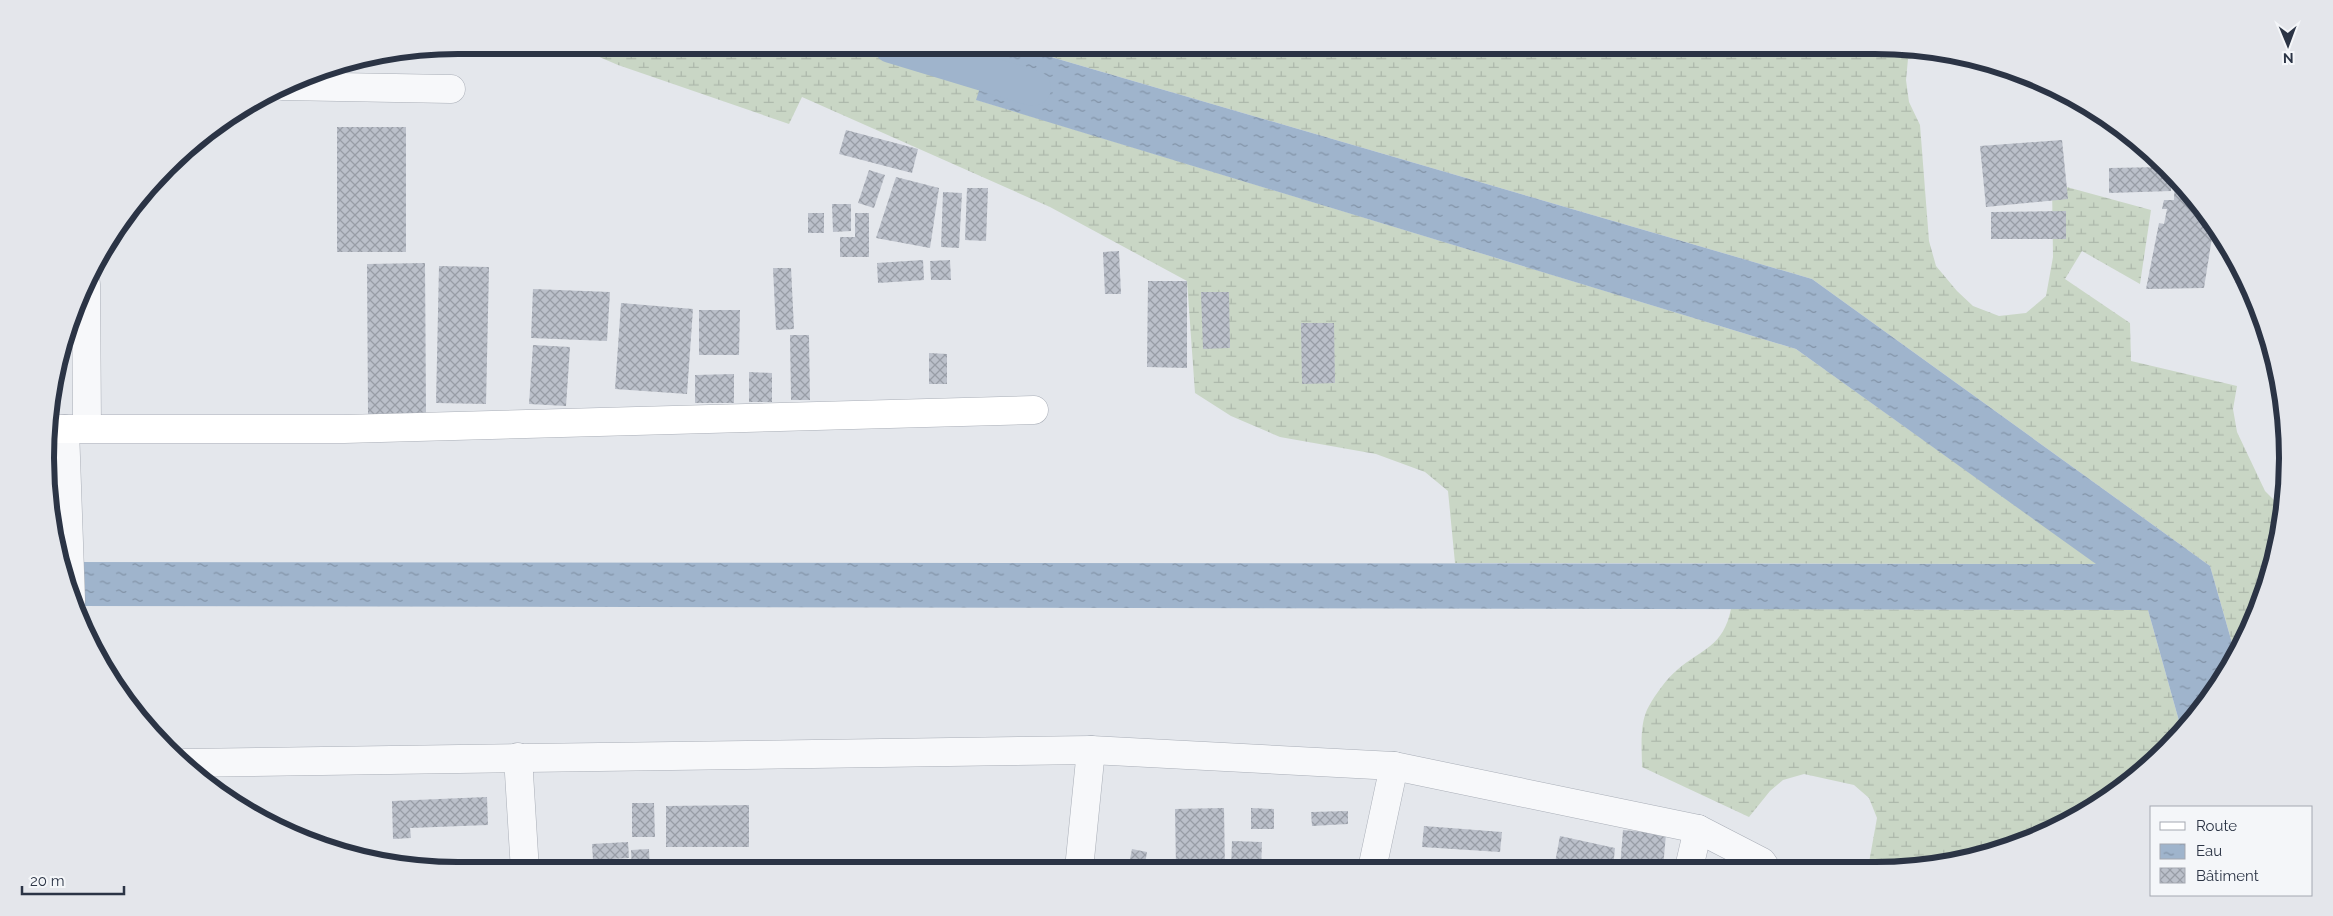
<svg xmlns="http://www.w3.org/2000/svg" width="2333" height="916" viewBox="0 0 2333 916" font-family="Raleway,sans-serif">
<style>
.wetland{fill:url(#wetland-marsh)}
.water{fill:url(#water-ripples)}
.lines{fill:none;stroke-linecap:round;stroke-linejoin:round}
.canal{stroke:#9fb4cc;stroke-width:36}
.building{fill:url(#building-cross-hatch)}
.street-casing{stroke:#a9aeb7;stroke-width:29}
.secondary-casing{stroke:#a9aeb7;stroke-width:29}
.street{stroke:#f7f8fa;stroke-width:28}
.secondary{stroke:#fff;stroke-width:28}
.rim{fill:none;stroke:#2b3445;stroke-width:6}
</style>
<defs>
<pattern id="wetland-marsh" width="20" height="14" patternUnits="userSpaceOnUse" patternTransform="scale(1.25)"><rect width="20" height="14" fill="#c9d6c5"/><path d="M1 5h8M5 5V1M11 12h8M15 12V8" fill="none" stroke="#adb8ab"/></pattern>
<pattern id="water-ripples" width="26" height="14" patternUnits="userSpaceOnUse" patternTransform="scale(1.25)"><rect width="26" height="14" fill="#9fb4cc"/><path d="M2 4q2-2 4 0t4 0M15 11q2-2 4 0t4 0" fill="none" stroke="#8293a7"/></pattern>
<pattern id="building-cross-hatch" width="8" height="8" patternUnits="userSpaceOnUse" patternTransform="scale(1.25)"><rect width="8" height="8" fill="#bbc0ca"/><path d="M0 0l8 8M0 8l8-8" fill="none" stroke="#989da6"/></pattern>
</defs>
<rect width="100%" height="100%" fill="#e4e7ec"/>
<g class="wetland">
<polygon points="496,45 994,45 977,100 1796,349 2097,564 1455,563 1448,491 1425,472 1376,454 1280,437 1231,416 1195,393 1187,281 1050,207 802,97 789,124 618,65 590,53 496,48"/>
<polygon points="1010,45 1875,45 1943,54 1944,57 1908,59 1906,80 1909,102 1920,125 1929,241 1936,266 1957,291 1973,306 1999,316 2026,313 2046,296 2053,257 2052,183 2151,210 2140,284 2082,251 2065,279 2130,323 2131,361 2237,386 2233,409 2237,432 2265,491 2274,500 2284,502 2274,565 2236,657 2210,566 1812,279"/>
<path d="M1731 609 2148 610 2181 728 2148 768 2057 829 1929 867 1868 868 1877 818 1869 798 1854 785 1804 774 1783 780 1770 791 1749 817 1642 767C1642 748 1639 723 1649 706 1655 695 1667 678 1677 670 1703 648 1723 647 1731 609Z"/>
</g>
<polygon class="water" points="994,45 1010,45 1812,279 2210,566 2236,657 2233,665 2181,728 2148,610 73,606 60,562 2096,564 1796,349 976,100"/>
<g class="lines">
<polyline class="canal" points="891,45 1033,88"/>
</g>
<g class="building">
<rect x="337" y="127" width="69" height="125"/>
<polygon points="846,130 918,149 912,173 839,154"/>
<polygon points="2062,140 2068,199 1986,207 1980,146"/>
<polygon points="2165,167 2170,171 2171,191 2109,193 2109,168"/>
<polygon points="869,170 885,175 874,208 858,203"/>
<polygon points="2175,175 2186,186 2214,225 2204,288 2146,289 2159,223 2164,224 2167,209 2162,209 2164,200 2174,200"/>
<polygon points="896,177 939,188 930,248 876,238"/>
<polygon points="967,188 988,188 986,241 965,240"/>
<polygon points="943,192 962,193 959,248 941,247"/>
<polygon points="832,204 851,204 851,231 833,232"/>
<polygon points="2066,211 2066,239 1991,239 1991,212"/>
<rect x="808" y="213" width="16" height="20"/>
<polygon points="855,213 869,213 869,257 840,257 840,237 855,237"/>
<polygon points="1119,251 1121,294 1105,294 1103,252"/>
<polygon points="2234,254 2243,275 2247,282 2235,283"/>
<polygon points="923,260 924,280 878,283 877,263"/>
<polygon points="950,260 951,280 931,280 930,261"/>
<polygon points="425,263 426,414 368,414 367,264"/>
<polygon points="439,266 489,267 486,404 436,403"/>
<polygon points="773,268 791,268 794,329 776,330"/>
<polygon points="1148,281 1187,281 1187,368 1147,367"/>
<polygon points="533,289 610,292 607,341 531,338"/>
<polygon points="1201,292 1229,292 1230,348 1203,349"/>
<polygon points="621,303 693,309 687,394 615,389"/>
<polygon points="699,310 740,310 739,355 699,355"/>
<polygon points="1301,323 1334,323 1335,383 1302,384"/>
<polygon points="790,335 809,335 810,400 791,400"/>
<polygon points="533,345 570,347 566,406 529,404"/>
<polygon points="929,353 947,354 947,384 929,384"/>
<polygon points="749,372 772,373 772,402 749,402"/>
<polygon points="734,374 734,403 695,403 695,375"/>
<polygon points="487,797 488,825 410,828 411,838 393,839 392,801"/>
<polygon points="632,803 654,803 655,837 632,837"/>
<polygon points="749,805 749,847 666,847 666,806"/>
<polygon points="1224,808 1225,869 1176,869 1175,809"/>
<polygon points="1251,808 1274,809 1274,829 1251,829"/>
<polygon points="1348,811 1348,824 1312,826 1311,812"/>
<polygon points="1424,826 1502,832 1500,852 1422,847"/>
<polygon points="1623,830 1666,834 1663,868 1620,868"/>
<polygon points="1560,836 1615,848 1613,868 1554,868"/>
<polygon points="1232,841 1262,842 1261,869 1231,869"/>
<polygon points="628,842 629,858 593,860 592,844"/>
<polygon points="649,849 650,871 632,871 631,850"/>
<polygon points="1132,849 1147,852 1144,869 1128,869"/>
<rect x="1451" y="861" width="16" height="8"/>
<polygon points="848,863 882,866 881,870 847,870"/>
<polygon points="886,863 918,866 918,870 886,870"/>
</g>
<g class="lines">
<defs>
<g id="street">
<polyline points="282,86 451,89"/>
<polyline points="86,284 87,428"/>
<polyline points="65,429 71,600"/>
<polyline points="518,757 525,871"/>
<polyline points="185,763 1091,750 1394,766 1698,829 1762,862 1766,868"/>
<polyline points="1689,868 1698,829"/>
<polyline points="1079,869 1091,750"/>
<polyline points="1372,869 1394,766"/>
</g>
<polyline id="secondary" points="49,429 344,429 1034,410"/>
</defs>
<use href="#street" class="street-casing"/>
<use href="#secondary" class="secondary-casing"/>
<use href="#street" class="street"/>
<use href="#secondary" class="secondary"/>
</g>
<path d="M0 0H2333V916H0ZM458 54H1875A404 404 0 0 1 2279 458V458A404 404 0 0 1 1875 862H458A404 404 0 0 1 54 458V458A404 404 0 0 1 458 54Z" fill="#e4e6eb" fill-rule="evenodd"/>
<path class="rim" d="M458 54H1875A404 404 0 0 1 2279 458V458A404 404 0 0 1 1875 862H458A404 404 0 0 1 54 458V458A404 404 0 0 1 458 54Z"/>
<rect x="2150" y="806" width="162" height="90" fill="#f4f6f9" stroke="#a4a8b1"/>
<rect x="2160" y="822" width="25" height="8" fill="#ffffff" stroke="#a4a8b1"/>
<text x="2196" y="831" font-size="15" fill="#2b3445">Route</text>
<rect x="2160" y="844" width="25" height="15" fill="url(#water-ripples)" stroke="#a4a8b1"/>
<text x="2196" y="856" font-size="15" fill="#2b3445">Eau</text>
<rect x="2160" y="868" width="25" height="15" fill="url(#building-cross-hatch)" stroke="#a4a8b1"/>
<text x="2196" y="881" font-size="15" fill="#2b3445">Bâtiment</text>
<g transform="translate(2288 45) rotate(179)" stroke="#f4f6f9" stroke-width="4" paint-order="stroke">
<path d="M0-4L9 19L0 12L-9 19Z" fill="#2b3445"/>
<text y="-8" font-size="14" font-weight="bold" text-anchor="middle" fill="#2b3445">N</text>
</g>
<path d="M22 886v8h102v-8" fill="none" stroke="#2b3445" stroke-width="2.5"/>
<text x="30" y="886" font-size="15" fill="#2b3445" stroke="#f4f6f9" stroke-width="4" paint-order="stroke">20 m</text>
</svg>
